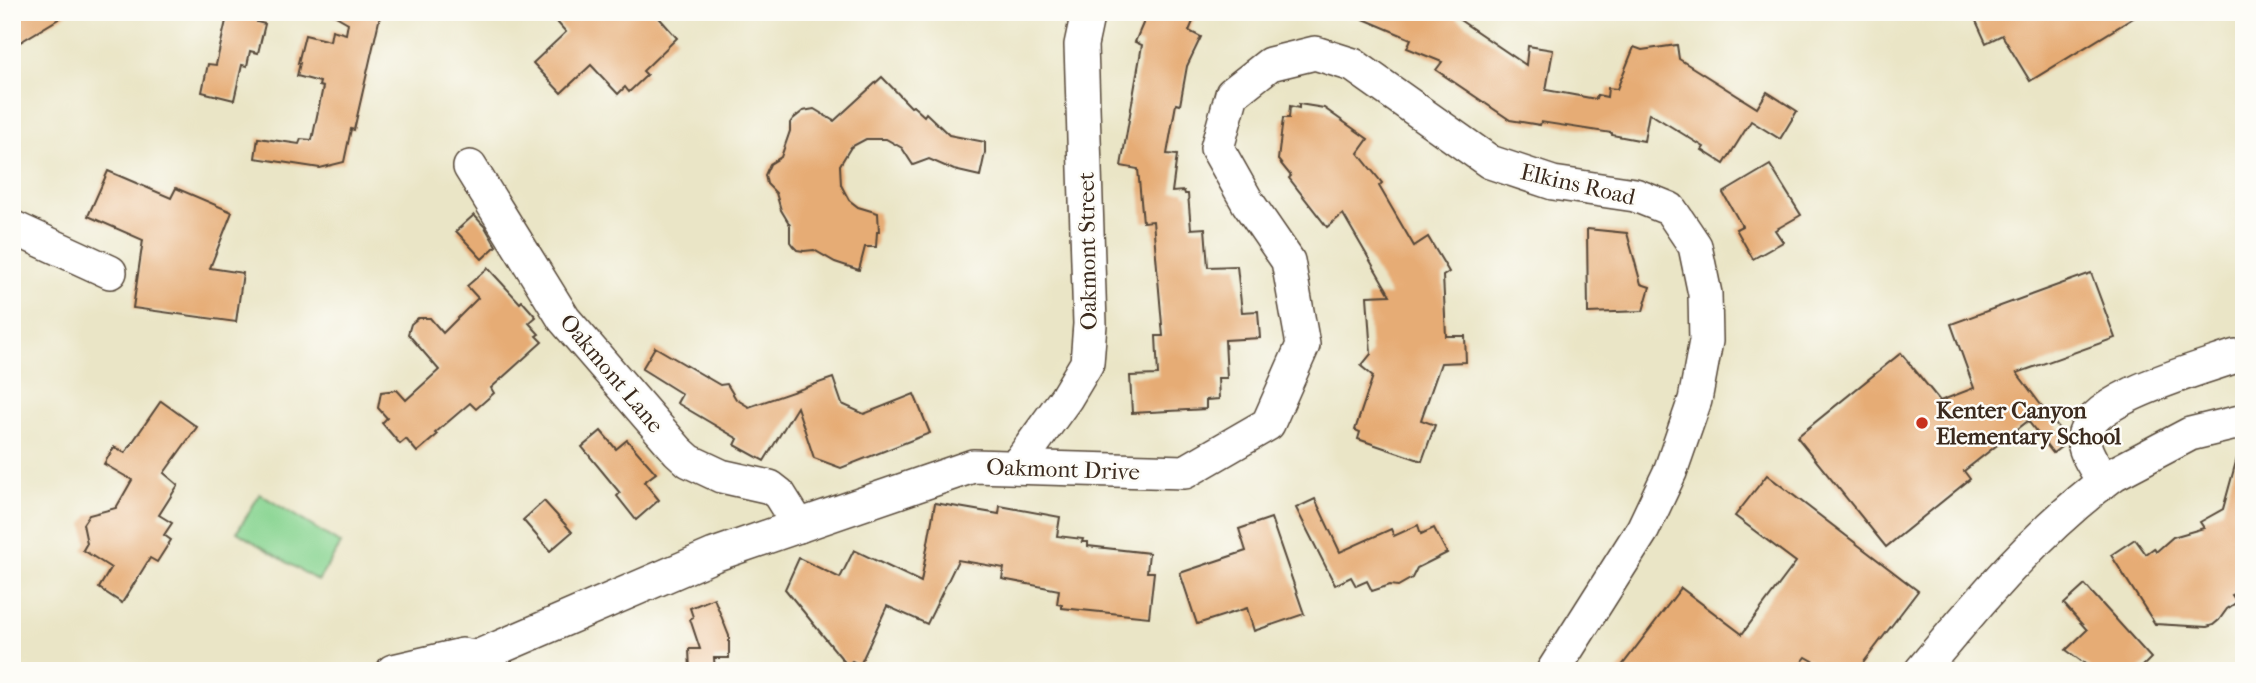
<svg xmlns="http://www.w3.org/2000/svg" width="2256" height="683" viewBox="0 0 2256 683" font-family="'IM FELL French Canon',serif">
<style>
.green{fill:#8ad593;stroke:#628058;stroke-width:2}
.building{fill:#e6ac74}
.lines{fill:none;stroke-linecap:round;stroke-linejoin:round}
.minor-casing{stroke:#554637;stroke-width:36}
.minor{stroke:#fff;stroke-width:33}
.poi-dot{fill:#c8321e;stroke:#fdfcf7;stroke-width:2.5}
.labels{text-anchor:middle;stroke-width:5;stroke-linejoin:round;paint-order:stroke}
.street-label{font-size:23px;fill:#3b2a1e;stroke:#fdfcf7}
.poi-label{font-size:23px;font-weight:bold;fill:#3b2a1e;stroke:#fdfcf7;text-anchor:start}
</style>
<rect width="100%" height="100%" fill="#fdfcf7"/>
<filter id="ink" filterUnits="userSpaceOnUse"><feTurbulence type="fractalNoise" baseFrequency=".0143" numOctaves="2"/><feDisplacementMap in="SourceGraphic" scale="14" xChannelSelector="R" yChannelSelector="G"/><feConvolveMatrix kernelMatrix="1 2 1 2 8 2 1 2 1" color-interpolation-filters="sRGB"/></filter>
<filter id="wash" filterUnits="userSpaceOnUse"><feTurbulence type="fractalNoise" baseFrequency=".00686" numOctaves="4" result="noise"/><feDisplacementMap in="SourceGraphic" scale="28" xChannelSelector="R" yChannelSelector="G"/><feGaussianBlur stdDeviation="1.57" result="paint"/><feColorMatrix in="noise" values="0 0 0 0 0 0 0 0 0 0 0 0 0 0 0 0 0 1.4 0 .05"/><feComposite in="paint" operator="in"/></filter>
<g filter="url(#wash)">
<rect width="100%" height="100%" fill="#eae5c6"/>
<polygon class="green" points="260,494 341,544 318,581 237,532"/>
<g id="blocks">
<g class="building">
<polygon points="12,12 70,12 12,47"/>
<polygon points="228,12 259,12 257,22 265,24 258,53 250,51 247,66 242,65 234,100 202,92 208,64 216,65"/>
<polygon points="329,12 381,12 354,130 351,129 344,162 320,168 255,158 258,138 299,144 301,139 312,140 323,87 319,86 320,82 297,76 300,63 298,63 305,35 330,41 332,30 346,34 348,23"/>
<polygon points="548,12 654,12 677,38 643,71 647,75 629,92 625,87 618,94 591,65 561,93 533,63 566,32"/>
<polygon points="1148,12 1197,12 1189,31 1201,37 1187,66 1180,105 1176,104 1167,154 1177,155 1172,192 1184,191 1185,194 1188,194 1191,229 1205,228 1208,267 1237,266 1242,312 1258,311 1260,338 1225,340 1227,378 1218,378 1219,399 1206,400 1206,409 1132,413 1130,376 1158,375 1156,336 1163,336 1153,221 1143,222 1138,169 1121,166 1142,45 1135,42"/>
<polygon points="1347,12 1448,12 1526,65 1528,46 1553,50 1546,90 1596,99 1597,95 1607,97 1608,88 1617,89 1634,47 1642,50 1677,45 1679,59 1757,108 1767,92 1797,111 1780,139 1751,121 1724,164 1702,150 1704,147 1649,113 1644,141 1612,135 1612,133 1541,122 1540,125 1510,120 1436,70 1442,62 1407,48 1411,39"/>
<polygon points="1972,12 2143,12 2030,81 2002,35 1986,43"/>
<polygon points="882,77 911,107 913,106 924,116 926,113 949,135 985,142 985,153 980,176 954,170 929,159 913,165 902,148 886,139 866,139 851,147 840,165 841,185 849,200 858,207 878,213 879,232 877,232 876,247 865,247 859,270 835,262 814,250 804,251 797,250 793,246 790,242 790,225 781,210 776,193 767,184 765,175 770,164 781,157 790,131 790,123 793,119 803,111 814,109 834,121"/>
<polygon points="1299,104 1324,108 1368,139 1358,153 1382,183 1379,186 1414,246 1428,237 1449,272 1443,276 1446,336 1465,336 1466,362 1441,363 1421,420 1435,425 1422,461 1358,439 1360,432 1355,430 1373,376 1361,366 1371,354 1367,296 1390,295 1343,214 1327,227 1289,178 1291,176 1278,160 1283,118 1289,118 1290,106 1299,108"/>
<polygon points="1770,165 1801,215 1775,230 1783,242 1753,259 1736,229 1742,226 1723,193"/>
<polygon points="108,171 171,198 176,188 232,212 210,268 243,273 236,322 133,308 143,240 88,216"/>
<polygon points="474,215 485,227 496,246 482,259 456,231"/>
<polygon points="1587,229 1627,233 1641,284 1650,287 1643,311 1588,313"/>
<polygon points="488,268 520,303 522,301 536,317 529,323 539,334 536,336 542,342 491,388 494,393 476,409 470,403 435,433 437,435 417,452 406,439 400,444 382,423 387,418 378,408 381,392 397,390 406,400 439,370 408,334 411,324 418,318 430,318 443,333 478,298 467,286"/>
<polygon points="2091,273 2115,338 2017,373 2065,437 2065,444 2053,453 2028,421 1964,471 1970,479 1886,547 1797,437 1901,353 1940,401 1974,388 1951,324"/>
<polygon points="655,347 720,385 727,384 736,399 749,407 833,378 842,404 864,414 914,394 930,433 841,468 814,458 797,407 764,461 735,445 738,439 677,403 682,394 642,369"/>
<polygon points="161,401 197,427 164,473 178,485 159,515 172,523 164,535 171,540 157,562 150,558 122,603 99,588 111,568 83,550 87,543 83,524 89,515 116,508 132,480 104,464 114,447 125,453"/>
<polygon points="601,431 616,449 627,440 656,473 644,482 659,500 636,520 617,496 620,493 582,447"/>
<polygon points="2237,458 2244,459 2244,588 2232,595 2237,602 2227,609 2219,620 2213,625 2207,627 2155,624 2111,555 2135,539 2146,554 2154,548 2156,552 2173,537 2204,528 2200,522 2223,509"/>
<polygon points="1767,475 1918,591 1857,671 1831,671 1806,657 1795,671 1618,671 1681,588 1742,634 1796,562 1735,516"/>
<polygon points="1315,499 1340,552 1391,529 1394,536 1418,525 1421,534 1434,528 1447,553 1417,568 1412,578 1398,586 1390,585 1372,591 1367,581 1356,586 1351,577 1335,585 1296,508"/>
<polygon points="544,501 572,532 550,551 523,520"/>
<polygon points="935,503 999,514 1000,506 1060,517 1057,536 1083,539 1082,542 1088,542 1088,546 1149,553 1147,572 1154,572 1149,617 1062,608 1062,605 1057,604 1059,590 1002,579 1004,568 958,560 927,624 887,606 860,665 852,661 847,665 785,589 799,558 840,578 854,550 921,582"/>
<polygon points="1271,518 1304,614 1254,631 1247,608 1197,624 1180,573 1246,551 1239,529"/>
<polygon points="2085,585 2151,658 2138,671 2095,671 2066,650 2087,630 2064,604"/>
<polygon points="714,598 729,636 729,658 714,658 715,671 690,671 689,649 700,649 690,619 693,617 690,608"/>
</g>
</g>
</g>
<g filter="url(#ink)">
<use href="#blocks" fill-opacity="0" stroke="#554637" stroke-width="2"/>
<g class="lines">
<defs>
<g id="minor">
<polyline points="470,167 564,319 678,451 689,461 721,476 770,487 779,494 799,526"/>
<polyline points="12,227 110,272"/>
<polyline points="1016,467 1066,398 1087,363 1090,324 1081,45 1088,12"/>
<path d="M2103 482C2097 469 2083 452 2084 438 2087 398 2203 368 2236 356H2244"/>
<polyline points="393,671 462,655 477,657 714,555 973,466 1185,472 1268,424 1303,345 1288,261 1248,203 1217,148 1232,94 1270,64 1315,53 1353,65 1490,162 1553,183 1635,195 1670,209 1695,246 1705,294 1706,341 1695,400 1670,472 1643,529 1553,671"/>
<path d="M1921 671C1980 600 2039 529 2114 474L2190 434 2244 421"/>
</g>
</defs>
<use href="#minor" class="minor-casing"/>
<use href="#minor" class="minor"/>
</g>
</g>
<circle class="poi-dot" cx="1922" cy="423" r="7"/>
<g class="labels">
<g class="street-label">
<text transform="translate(1578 184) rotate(13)" y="8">Elkins Road</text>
<text transform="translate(1087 251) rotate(-91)" y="8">Oakmont Street</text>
<text transform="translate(612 373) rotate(50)" y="8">Oakmont Lane</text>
<text transform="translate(1063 469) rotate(2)" y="8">Oakmont Drive</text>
</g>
<g class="poi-label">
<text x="1936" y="418">Kenter Canyon<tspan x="1936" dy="26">Elementary School</tspan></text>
</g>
</g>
<rect width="2256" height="683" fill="none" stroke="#fdfcf7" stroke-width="42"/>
</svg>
